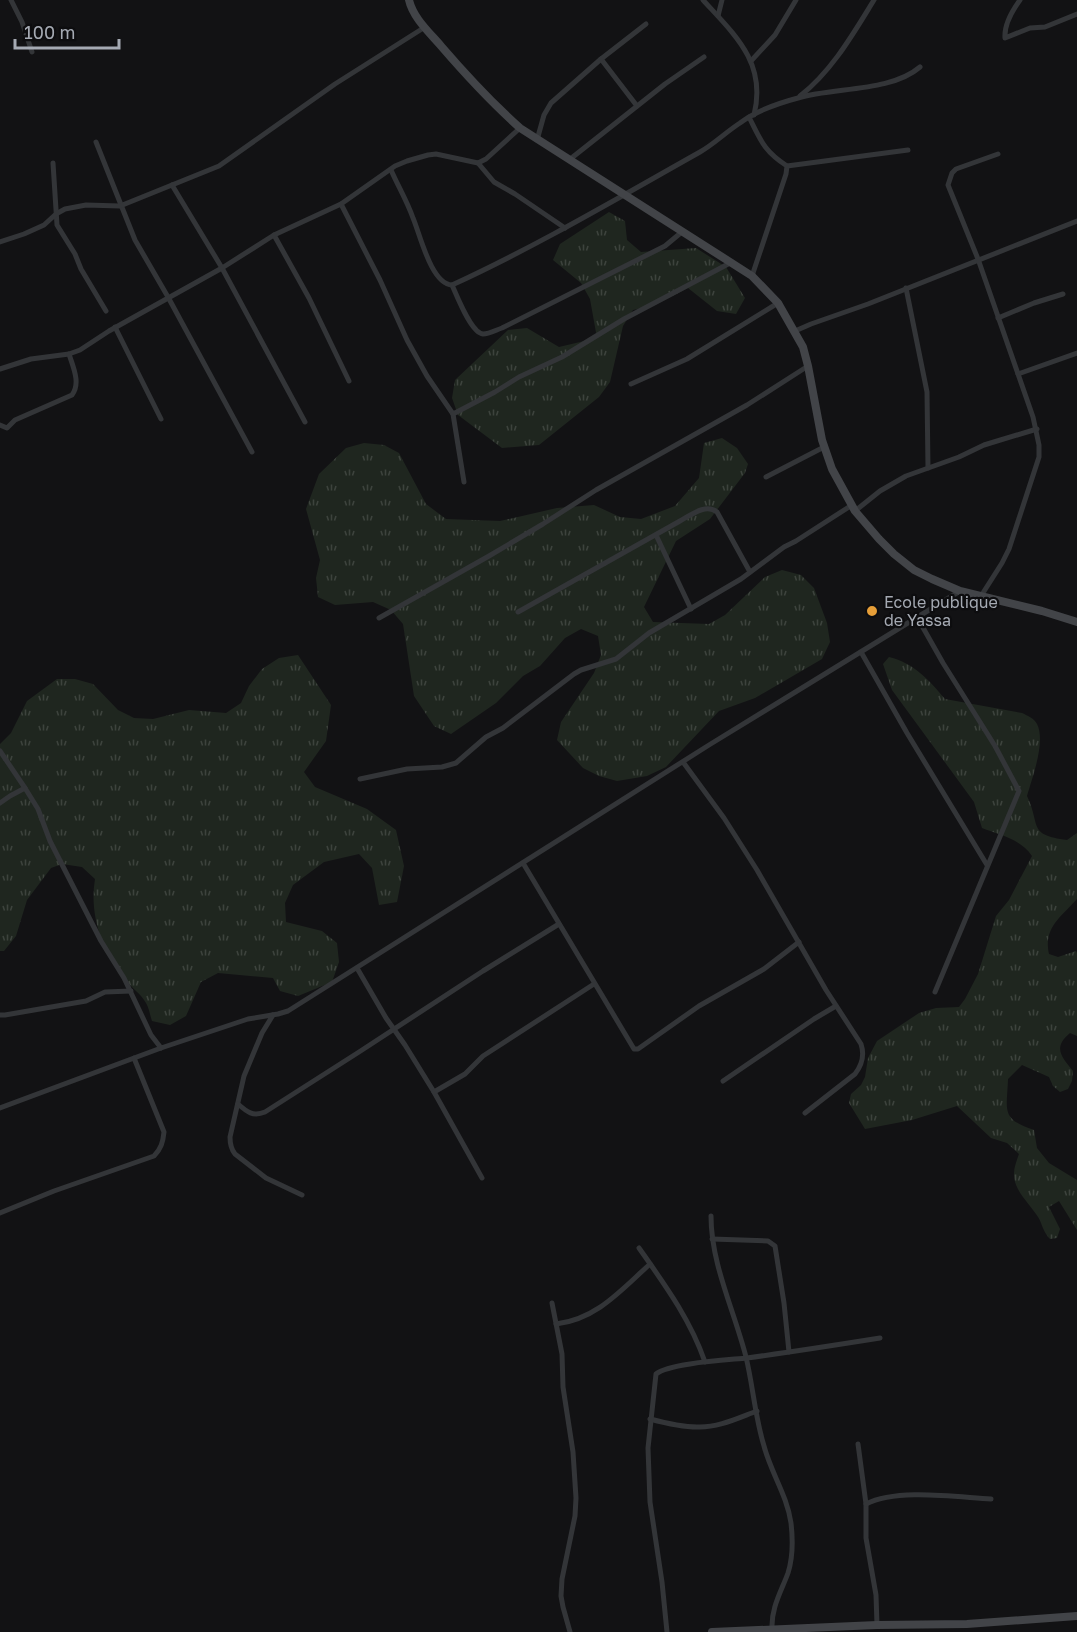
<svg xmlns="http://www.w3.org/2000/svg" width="1077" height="1632" viewBox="0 0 1077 1632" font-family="'Golos Text',sans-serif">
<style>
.grass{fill:url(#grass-tufts)}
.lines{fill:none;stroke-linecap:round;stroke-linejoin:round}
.street{stroke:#333538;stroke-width:5}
.secondary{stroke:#424448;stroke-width:8}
.poi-dot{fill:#e69e38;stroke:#0d0d0f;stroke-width:2}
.labels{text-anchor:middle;stroke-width:4.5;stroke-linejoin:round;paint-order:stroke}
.poi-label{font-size:16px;fill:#a5aab3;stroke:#0d0d0f;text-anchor:start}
</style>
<defs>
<pattern id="grass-tufts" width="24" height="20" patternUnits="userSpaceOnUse" patternTransform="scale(1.5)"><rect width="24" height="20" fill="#1f261f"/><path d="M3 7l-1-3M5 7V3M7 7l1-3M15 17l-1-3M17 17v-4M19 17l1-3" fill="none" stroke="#3d433d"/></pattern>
</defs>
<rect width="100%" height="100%" fill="#121214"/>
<g class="grass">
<polygon points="609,212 625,221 627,240 641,252 696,248 726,267 745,298 736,314 717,311 688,288 655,305 633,310 623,326 610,382 599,397 539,445 502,448 458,415 452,398 455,380 508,330 527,328 559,347 597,338 590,299 581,283 553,260 560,244"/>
<polygon points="722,438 737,448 748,464 745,473 710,519 676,541 644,607 653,622 709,624 725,615 765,577 782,570 801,575 814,588 827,623 830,642 822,659 755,698 719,711 666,767 647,776 617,781 599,776 583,768 557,740 561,722 594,673 601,655 598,636 581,629 565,638 540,666 523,676 496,703 451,734 434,726 414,696 403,624 391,610 373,602 335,605 318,597 316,578 320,560 306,509 319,474 346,448 364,443 384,445 399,453 426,504 446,519 500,521 557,508 594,505 620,517 641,519 675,506 699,478 704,443"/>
<path d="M298 655 331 705 326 741 304 772 315 787 367 809 396 830 404 866 397 902 379 905 372 868 359 854 324 862 293 885 285 903 286 922 322 931 337 943 339 962 332 982 298 996 280 991 273 978 218 973 201 982 186 1016 170 1025 152 1021C150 1015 149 1008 146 1003 141 994 131 987 124 979 102 950 89 915 95 879L82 867 62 864 51 868 27 900 16 936 4 951H0V744L11 733 27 701 57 679H75L93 684 118 710 134 718 153 719 189 710 226 713 241 703 249 686 262 669 279 658Z"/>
<path d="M889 657C914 663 929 680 945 699L1022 713C1028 716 1034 718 1037 724 1046 742 1032 778 1027 796 1041 825 1027 835 1067 840L1077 833V899C1061 917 1043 928 1049 954L1058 957 1076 951 1077 953V1036L1070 1033C1052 1048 1062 1057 1073 1071L1072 1081 1068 1089 1060 1092 1053 1086 1049 1077 1022 1065 1008 1079C1007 1110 1000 1119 1034 1130L1037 1148 1049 1163 1077 1180V1230L1059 1201 1049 1207 1060 1229 1057 1238 1050 1239C1041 1229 1043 1223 1036 1214 1028 1202 1013 1189 1014 1173 1014 1167 1017 1160 1019 1154L1007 1143 991 1138 957 1106 912 1120 865 1129 849 1103 851 1094 861 1085 865 1077 868 1058 877 1041 919 1013 936 1008 959 1007 965 999 978 974 996 916 1009 900 1032 856C1021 839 1000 835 982 828L974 802 892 690 883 664Z"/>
</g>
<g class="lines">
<g class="street">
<polyline points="11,0 22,22 32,52"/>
<path d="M703 0C735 35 767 63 754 115"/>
<path d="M1020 0C1012 11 1004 25 1005 38L1030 28 1045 27 1077 14"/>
<polyline points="718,16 722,0"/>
<polyline points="601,59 637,106"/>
<polyline points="751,61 775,35 796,0"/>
<path d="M800 96C832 71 853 34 874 0"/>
<path d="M749 117C761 141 764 151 787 166L786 174 752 276"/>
<polyline points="537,140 544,115 551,103 601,59 646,24"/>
<polyline points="96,142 135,240 168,297 252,452"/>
<polyline points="569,160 665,84 704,57"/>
<polyline points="53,163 57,225 75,254 81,269 106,311"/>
<polyline points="478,163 494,182 515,194 565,228"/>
<polyline points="787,166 908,150"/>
<path d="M391 170C398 186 407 201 413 218 420 234 431 284 452 285 537 246 618 198 700 152 714 144 726 132 740 123 756 111 779 103 798 98 835 87 891 92 920 67"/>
<polyline points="172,185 222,268 305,422"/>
<polyline points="341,204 380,280 407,340 427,376 453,414 464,482"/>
<polyline points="274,235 309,298 349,381"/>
<polyline points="0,242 24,234 44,225 56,214 65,209 86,205 120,206 219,166 335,84 425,27"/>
<path d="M452 285C457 296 471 333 483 334 489 334 496 330 502 328L665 246 683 231"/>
<polyline points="906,288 927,392 928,468"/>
<polyline points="998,318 1034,303 1063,294"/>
<polyline points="115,327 161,419"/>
<polyline points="795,331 811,324 868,304 1077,221"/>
<polyline points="0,369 31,359 69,354 80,350 109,331 222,268 274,235 341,204 395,166 407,161 428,155 436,154 478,163 486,159 520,128"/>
<polyline points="1018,374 1077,353"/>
<polyline points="631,384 687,359 778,303"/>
<polyline points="453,414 495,392 519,377 562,357 624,319 732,262"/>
<path d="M0 425 7 428 15 420 72 395C81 383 73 367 69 354"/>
<polyline points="766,477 824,447"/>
<polyline points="855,511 880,491 906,476 959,457 984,445 1037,429"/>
<polyline points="656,535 691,609"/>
<polyline points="981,596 1002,563 1009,549 1039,457 1039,445 1033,417 978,259 948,185 952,173 956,169 998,154"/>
<path d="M518 612 680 521C691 515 706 503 717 512L750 572"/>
<polyline points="917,617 943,663 995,746 1019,791 935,992"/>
<polyline points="379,618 489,556 543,524 596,490 747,405 808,366"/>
<polyline points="861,652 907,733 987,865"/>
<polyline points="0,751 25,788"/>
<path d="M683 762 724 818 757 870 826 990 861 1044C865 1056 862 1065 855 1074L805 1113"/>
<polyline points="360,779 407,769 442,767 456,763 486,737 503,728 574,674 581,670 616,659 649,633 741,579 784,547 796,541 852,505"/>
<polyline points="0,803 10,796 25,788 38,809 50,841 101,941 124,978 151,1035 161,1048"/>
<polyline points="523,863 634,1049 638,1049 699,1006 764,969 799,942"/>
<polyline points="357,968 386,1018 405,1045 434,1092 482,1178"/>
<polyline points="0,1015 5,1015 86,1001 105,992 131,991"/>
<path d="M273 1015 262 1033 244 1076 230 1137C230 1144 231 1149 235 1154L266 1178 302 1195"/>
<polyline points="723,1081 814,1019 836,1006"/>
<polyline points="434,1092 465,1074 483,1056 594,984"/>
<path d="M238 1104C247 1112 253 1117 265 1112L359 1052 483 971 559 924"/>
<polyline points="0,1108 161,1048 248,1019 278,1014 288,1011 709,745 960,591"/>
<path d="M0 1213 54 1191 154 1156C161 1149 163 1142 164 1132L134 1058"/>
<path d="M711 1216C711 1264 734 1310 746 1357 753 1386 755 1417 764 1446 771 1473 787 1495 791 1523 793 1540 793 1557 788 1573 781 1592 771 1608 772 1629"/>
<polyline points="712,1239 768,1241 775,1246 784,1303 789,1352"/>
<path d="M639 1248C665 1285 690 1319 705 1362"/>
<polyline points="552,1303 562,1354 563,1387 573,1452 576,1498 575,1516 562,1579 561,1596 563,1607 570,1632"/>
<path d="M556 1324C597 1319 621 1290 650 1264"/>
<path d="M650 1419C665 1423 681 1427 697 1427 718 1428 738 1418 757 1411"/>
<polyline points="858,1444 866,1504 866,1538 876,1595 877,1625"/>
<path d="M866 1504C897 1488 956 1497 991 1499"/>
<path d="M667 1632 662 1582 650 1502 648 1448 656 1374C669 1363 728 1360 747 1358 791 1352 836 1345 880 1338"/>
</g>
<g class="secondary">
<path d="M409 0C413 18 430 33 441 46 466 75 492 103 520 128L752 276 778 303 803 347 808 366 822 440 832 469 855 511 879 539 894 554 914 570 932 579 960 591 1042 611 1077 622"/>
<polyline points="712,1632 877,1625 967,1624 1077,1616"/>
</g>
</g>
<circle class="poi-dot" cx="872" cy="611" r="6"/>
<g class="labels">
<g class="poi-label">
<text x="884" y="608">Ecole publique<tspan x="884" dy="18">de Yassa</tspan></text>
</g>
</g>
<path d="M15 39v9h104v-9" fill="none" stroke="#a5aab3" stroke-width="3"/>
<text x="24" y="39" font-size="18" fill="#a5aab3" stroke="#0d0d0f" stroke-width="4.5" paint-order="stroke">100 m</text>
</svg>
